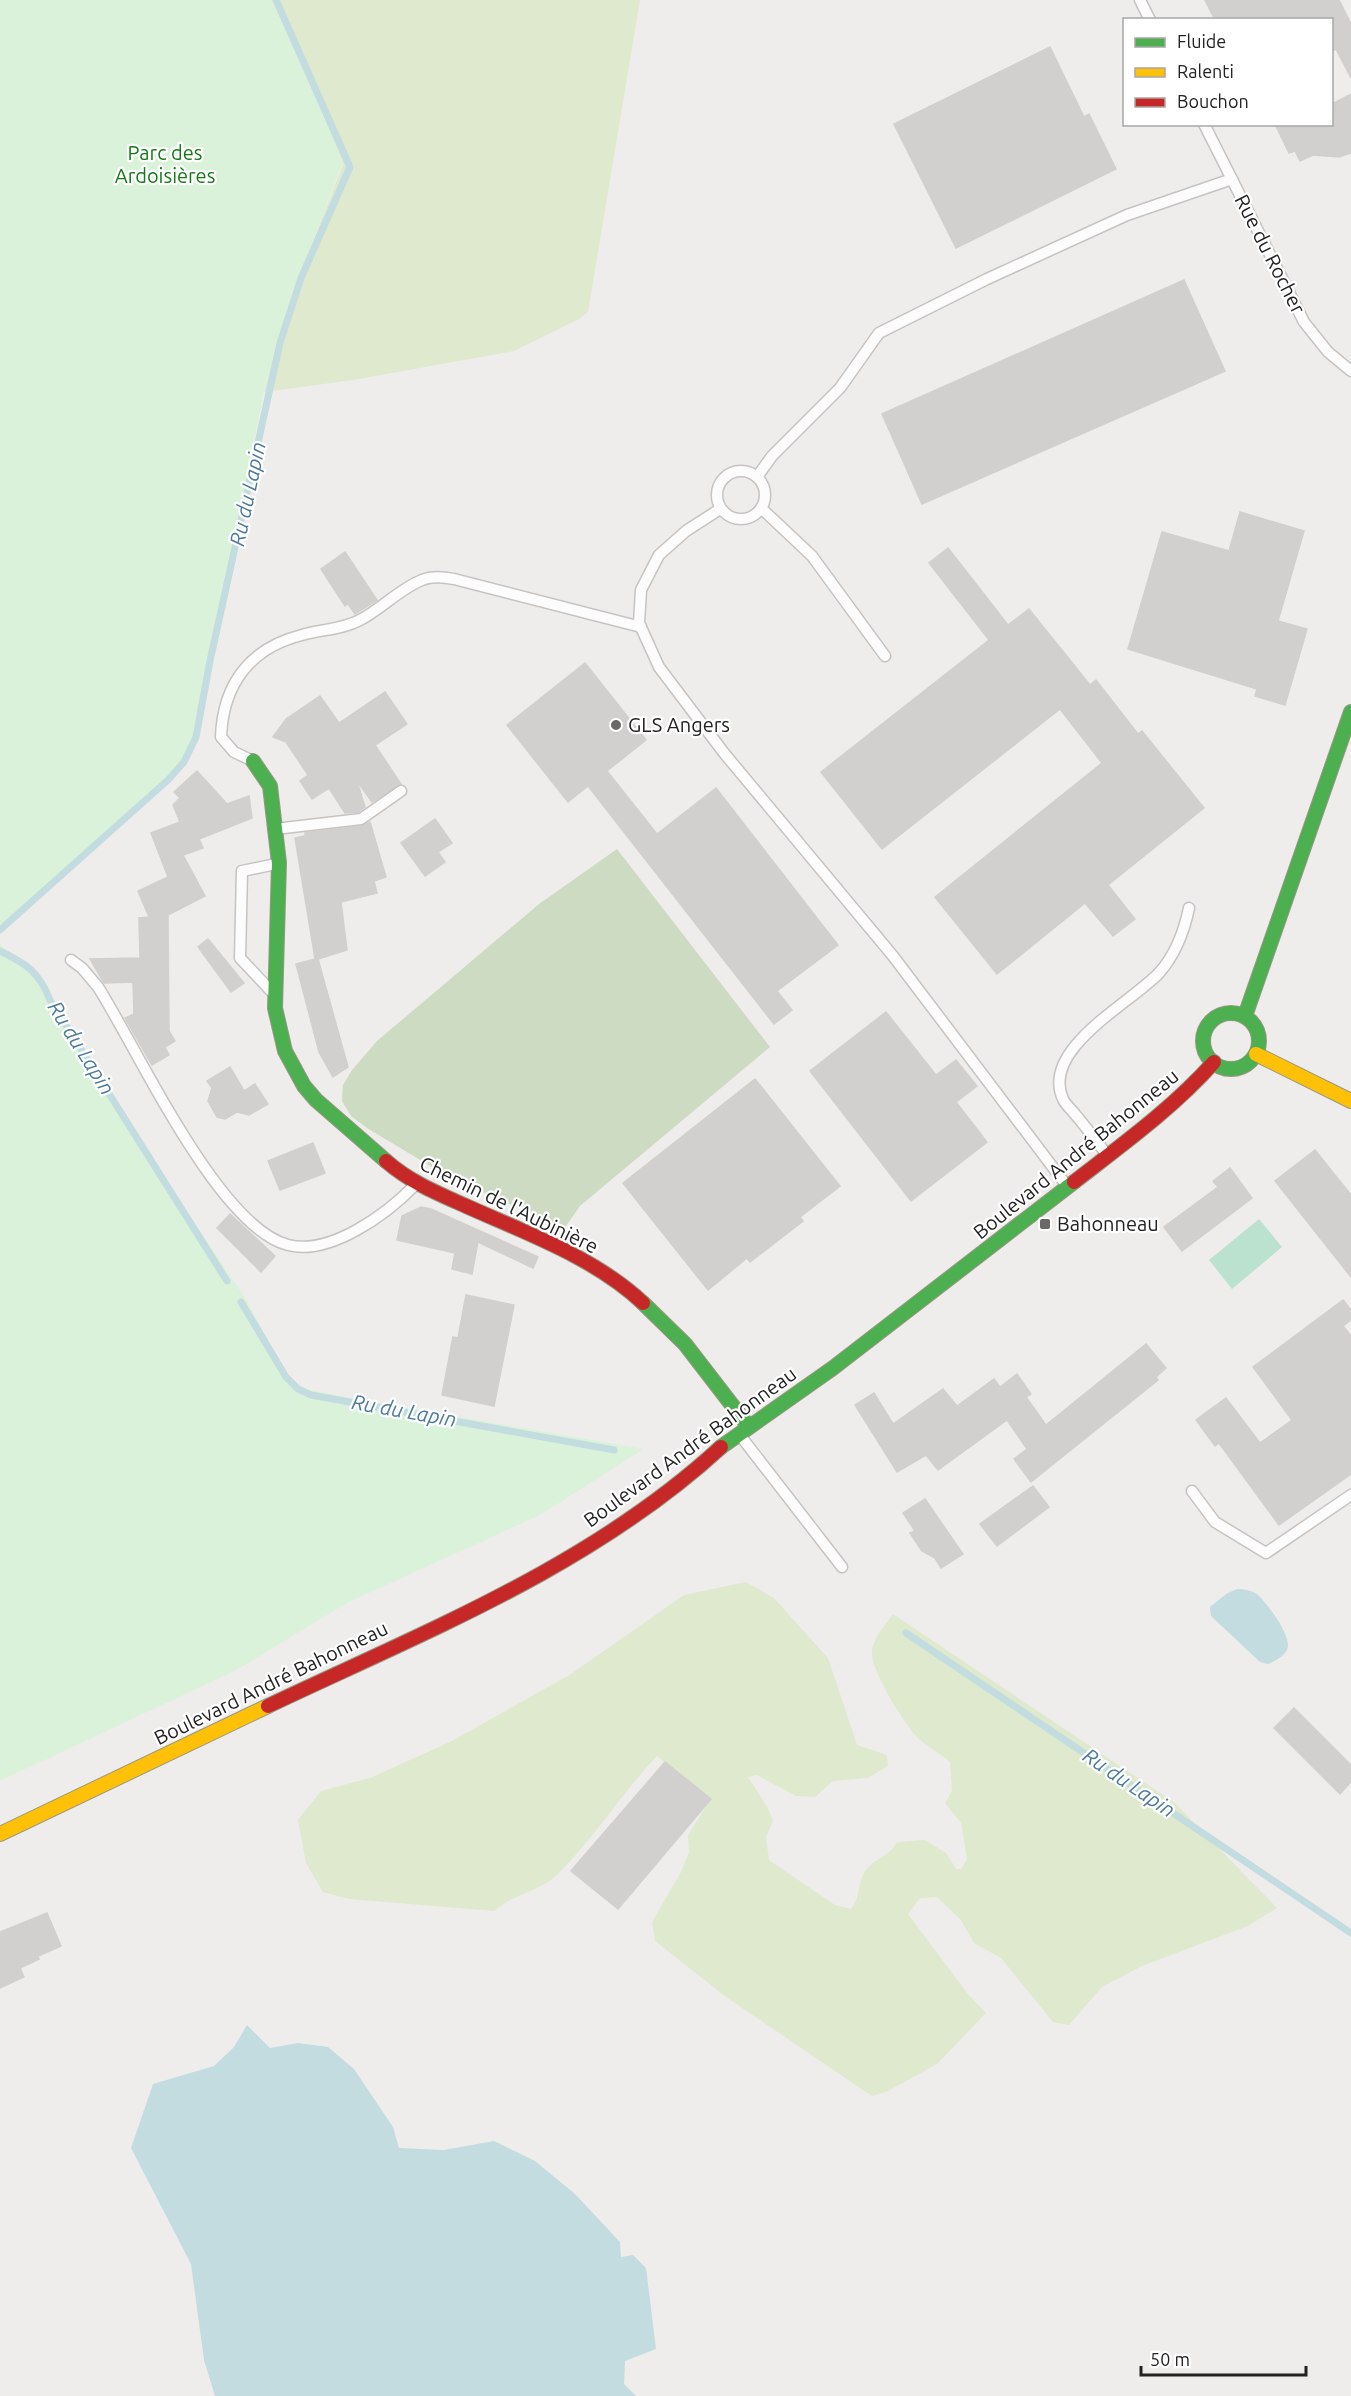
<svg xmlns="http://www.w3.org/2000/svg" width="1351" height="2396" viewBox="0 0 1351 2396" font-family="Ubuntu,sans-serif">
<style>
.grass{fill:#dee9cd}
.forest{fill:#cddbc2}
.park{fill:#dbf2da}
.pitch{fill:#bae2ce}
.water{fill:#c2dce0}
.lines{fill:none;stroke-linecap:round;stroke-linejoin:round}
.stream{stroke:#c2dce0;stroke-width:7}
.building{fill:#d2d0ce;stroke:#d2cfcd;stroke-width:1.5}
.lane-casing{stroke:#c5c4c3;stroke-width:13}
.fast-casing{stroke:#989884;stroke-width:16}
.slow-casing{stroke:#989884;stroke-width:16}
.jam-casing{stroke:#989884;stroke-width:16}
.lane{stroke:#fdfcfc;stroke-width:10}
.fast{stroke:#4caf50;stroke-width:14}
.slow{stroke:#ffc107;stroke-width:14}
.jam{stroke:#c62828;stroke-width:14}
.poi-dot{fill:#6a6968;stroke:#fff;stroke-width:2}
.labels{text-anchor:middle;stroke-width:4.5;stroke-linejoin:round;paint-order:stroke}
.park-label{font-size:20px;fill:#157a16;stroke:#fff}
.street-label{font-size:20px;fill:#222;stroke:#fff}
.poi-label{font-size:20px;fill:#222;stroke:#fff;text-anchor:start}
.water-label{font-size:21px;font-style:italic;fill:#4d7a9c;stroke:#fff}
</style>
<rect width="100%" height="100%" fill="#efedeb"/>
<g class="grass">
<polygon points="278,0 640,0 588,312 579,319 514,351 353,380 264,392 280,332 292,295 343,165 341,158 328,128"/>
<path d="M746 1582 774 1598 828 1658 857 1745 887 1755 888 1766 868 1778 833 1781 815 1797 796 1796 757 1775 748 1777 768 1808 773 1821 766 1837 769 1860 835 1905 851 1909C861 1897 857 1882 866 1870 876 1857 888 1858 897 1842L925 1840 946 1853 956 1869H961L967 1859 961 1823 945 1803 952 1791 950 1762C941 1754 930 1748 920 1740 906 1728 873 1673 872 1655 871 1640 885 1626 893 1614L1175 1803 1277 1908 1248 1926 1142 1966 1102 1987 1069 2025 1053 2022 1001 1958 974 1943 961 1920 937 1897 920 1898 908 1914 968 1994 986 2013 937 2064 888 2091 872 2096 726 1997 655 1941 652 1922 681 1872 689 1852 688 1835 710 1800 657 1756C622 1793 594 1838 558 1874 541 1891 511 1895 494 1911L349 1899 323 1892 306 1863 298 1820 321 1791 370 1778 452 1741 571 1674 684 1595Z"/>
</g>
<polygon class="forest" points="617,849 770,1047 580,1206 564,1229 445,1175 367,1128 351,1116 342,1101 343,1085 352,1070 377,1041 539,904"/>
<g class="park">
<polygon points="0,0 278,0 328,128 343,162 292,295 265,385 227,579 189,753 176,771 44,888 0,931"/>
<path d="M0 943C8 955 23 960 32 972L150 1157 246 1299 291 1382 306 1389 355 1399 644 1449 540 1515 347 1603 235 1671 0 1781Z"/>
</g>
<polygon class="pitch" points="1259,1219 1282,1247 1232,1289 1209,1260"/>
<g class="water">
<path d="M1237 1589C1245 1589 1254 1591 1259 1596 1268 1605 1293 1637 1287 1650 1283 1657 1275 1661 1268 1664L1260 1662 1211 1616 1210 1607 1226 1594Z"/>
<polygon points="247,2025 270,2048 298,2043 328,2047 354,2069 393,2127 399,2148 444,2150 494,2141 535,2161 575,2194 620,2242 621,2257 633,2255 646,2268 656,2349 625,2361 624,2384 636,2396 215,2396 204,2360 191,2264 131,2148 153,2084 214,2066 234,2047"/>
</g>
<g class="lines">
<g class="stream">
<polyline points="0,930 168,780 184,762 196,737 210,661 280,343 301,278 350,167 276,0"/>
<path d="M0 951C27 964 39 972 50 1000L227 1281"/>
<polyline points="241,1302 286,1377 298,1389 311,1395 614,1450"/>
<polyline points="906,1633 1351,1933"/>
</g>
</g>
<g class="building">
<polygon points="1205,0 1339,0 1351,24 1351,78 1336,49 1332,51 1332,20 1215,20"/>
<polygon points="1050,47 1084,117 1089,114 1116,169 956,248 894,124"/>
<polygon points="1351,94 1351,153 1339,157 1313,155 1300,161 1295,151 1289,153 1275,124 1332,124 1332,104"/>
<polygon points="1184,280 1225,371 922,504 882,414"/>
<polygon points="1240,512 1304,531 1278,621 1307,629 1285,705 1255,696 1257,689 1128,649 1162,532 1229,551"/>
<polygon points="948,548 1008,625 1029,609 1090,685 1096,680 1138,734 1142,731 1204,808 1108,885 1135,919 1113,936 1085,903 997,974 935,897 1102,763 1060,709 882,849 821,772 989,640 929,563"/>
<polygon points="345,552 377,600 355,614 348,604 345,606 321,569"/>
<polygon points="585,663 646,740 607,771 657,834 716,788 838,945 777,991 792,1010 774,1024 588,786 568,802 507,725"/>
<polygon points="385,692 407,724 375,745 401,784 372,802 357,781 365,807 358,812 345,813 329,788 312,799 300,781 308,775 286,742 273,737 286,719 320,696 339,723"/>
<polygon points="197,771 227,804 249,796 252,818 199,839 203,848 183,855 205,896 168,915 169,1031 175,1041 165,1047 169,1055 152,1065 125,1018 134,1014 133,982 104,983 90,959 140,958 139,918 149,917 138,891 168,877 151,833 180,822 173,805 180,798 174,792"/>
<polygon points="435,819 452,843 438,852 445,862 425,876 401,843"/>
<polygon points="370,822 386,877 374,881 377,893 341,902 347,950 318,959 348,1067 333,1077 319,1052 296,964 315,959 295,838 305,836 305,833 362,826"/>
<polygon points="208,939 244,983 231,992 198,947"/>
<polygon points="886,1012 936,1075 956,1060 977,1086 956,1102 987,1142 911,1201 810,1071"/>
<polygon points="230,1067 244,1091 255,1084 268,1104 249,1115 237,1112 225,1119 217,1117 208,1101 212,1088 207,1081"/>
<polygon points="755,1079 840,1186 800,1217 803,1221 750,1262 747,1258 708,1290 623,1183"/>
<polygon points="313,1143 325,1173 280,1190 268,1161"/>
<polygon points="1315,1150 1351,1195 1351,1277 1275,1181"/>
<polygon points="1230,1168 1252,1198 1182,1251 1164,1227 1218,1187 1213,1181"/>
<polygon points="421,1207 431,1209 538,1257 533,1268 478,1242 472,1274 452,1269 455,1253 397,1240 402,1216"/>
<polygon points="230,1214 275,1256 261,1272 217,1228"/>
<polygon points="466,1295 514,1305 494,1406 442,1395 453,1337 458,1338"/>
<polygon points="1343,1300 1351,1310 1351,1320 1343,1326 1351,1336 1351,1474 1279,1525 1219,1443 1215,1446 1196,1420 1226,1398 1260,1443 1292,1420 1253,1367"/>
<polygon points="1146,1344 1166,1368 1156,1377 1158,1380 1031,1482 1014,1459 1027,1449 1007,1420 938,1470 926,1455 897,1472 855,1405 874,1393 893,1424 943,1389 957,1406 994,1379 1000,1387 1017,1374 1031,1394 1026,1397 1046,1425"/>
<polygon points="1033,1486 1049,1507 997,1546 980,1524"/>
<polygon points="925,1499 963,1554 941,1568 935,1558 922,1551 910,1533 915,1531 903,1513"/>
<polygon points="1294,1708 1351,1765 1351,1782 1340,1794 1274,1728"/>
<polygon points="665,1762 711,1799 618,1909 571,1871"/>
<polygon points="47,1913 61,1946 38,1956 39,1959 20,1968 24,1977 0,1988 0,1932"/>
</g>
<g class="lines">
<defs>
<g id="lane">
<polyline points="1140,0 1150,20"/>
<polyline points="1204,124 1304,322 1328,352 1351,371"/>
<circle cx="741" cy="495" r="24"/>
<polyline points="757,477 772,456 840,388 879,333 987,279 1127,215 1232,179"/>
<polyline points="761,508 812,556 885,656"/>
<polyline points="720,509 686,531 659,555 641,590 639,623 659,667 724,753 893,956 1067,1186"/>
<path d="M253 761 234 752 221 737C223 684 250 648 302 635 322 629 341 630 360 620 381 609 401 588 422 580 431 576 444 577 454 579L641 627"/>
<polyline points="275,829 361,819 401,791"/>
<path d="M71 960 82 968 98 987C137 1048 218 1227 288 1245 330 1256 387 1214 415 1185"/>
<polyline points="271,991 240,958 242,871 276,864"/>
<path d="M1108 1156C1097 1142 1086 1127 1074 1113 1071 1109 1065 1104 1063 1099 1040 1049 1131 1003 1159 973 1176 954 1184 932 1189 908"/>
<polyline points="739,1434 842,1567"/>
<polyline points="1192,1491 1215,1522 1266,1553 1351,1495"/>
</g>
<g id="fast">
<polyline points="253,761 270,786 279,863 275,1008 285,1051 304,1086 316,1100 386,1161"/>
<circle cx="1231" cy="1041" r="28"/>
<polyline points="1245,1016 1351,712"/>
<polyline points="643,1303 685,1344 749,1427"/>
<polyline points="721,1447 833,1368 1074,1182"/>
</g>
<g id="slow">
<polyline points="1256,1054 1351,1101"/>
<polyline points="0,1834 268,1706"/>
</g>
<g id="jam">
<path d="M386 1161C410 1182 437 1193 466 1206 526 1233 594 1257 643 1303"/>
<path d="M1074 1182C1123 1144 1173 1108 1214 1062"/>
<path d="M268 1706C424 1632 592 1566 721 1447"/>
</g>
</defs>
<use href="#lane" class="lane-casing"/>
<use href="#fast" class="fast-casing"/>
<use href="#slow" class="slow-casing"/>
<use href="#jam" class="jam-casing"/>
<use href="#lane" class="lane"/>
<use href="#fast" class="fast"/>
<use href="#slow" class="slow"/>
<use href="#jam" class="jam"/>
</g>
<g class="poi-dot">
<circle cx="616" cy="725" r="6"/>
<rect x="1039" y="1218" width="12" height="12" rx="3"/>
</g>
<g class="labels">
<g class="park-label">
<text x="165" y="160">Parc des<tspan x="165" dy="23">Ardoisières</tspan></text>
</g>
<g class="street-label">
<text transform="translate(1270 254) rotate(63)" y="7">Rue du Rocher</text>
<text transform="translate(1076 1154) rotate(-39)" y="7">Boulevard André Bahonneau</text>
<text transform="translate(509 1205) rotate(26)" y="7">Chemin de l'Aubinière</text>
<text transform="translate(690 1447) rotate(-36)" y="7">Boulevard André Bahonneau</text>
<text transform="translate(271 1683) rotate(-26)" y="7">Boulevard André Bahonneau</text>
</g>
<g class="poi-label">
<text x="628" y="732">GLS Angers</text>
<text x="1057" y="1231">Bahonneau</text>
</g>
<g class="water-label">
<text transform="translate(248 494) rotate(-78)" y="7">Ru du Lapin</text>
<text transform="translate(81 1048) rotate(58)" y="7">Ru du Lapin</text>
<text transform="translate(404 1411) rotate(10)" y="7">Ru du Lapin</text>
<text transform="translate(1129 1783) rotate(34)" y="7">Ru du Lapin</text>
</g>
</g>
<rect x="1123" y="18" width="210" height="108" fill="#ffffff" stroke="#a7a7a7" stroke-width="1.5"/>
<rect x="1135" y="38" width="30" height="9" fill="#4caf50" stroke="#a7a7a7" stroke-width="1.5"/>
<text x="1177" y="48" font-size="18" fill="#222222">Fluide</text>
<rect x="1135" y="68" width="30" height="9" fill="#ffc107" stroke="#a7a7a7" stroke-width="1.5"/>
<text x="1177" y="78" font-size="18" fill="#222222">Ralenti</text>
<rect x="1135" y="98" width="30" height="9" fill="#c62828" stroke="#a7a7a7" stroke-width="1.5"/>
<text x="1177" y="108" font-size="18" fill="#222222">Bouchon</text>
<path d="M1141 2366v9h165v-9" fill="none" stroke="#222222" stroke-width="3"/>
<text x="1150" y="2366" font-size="18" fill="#222222" stroke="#ffffff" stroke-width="4.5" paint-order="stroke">50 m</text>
</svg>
